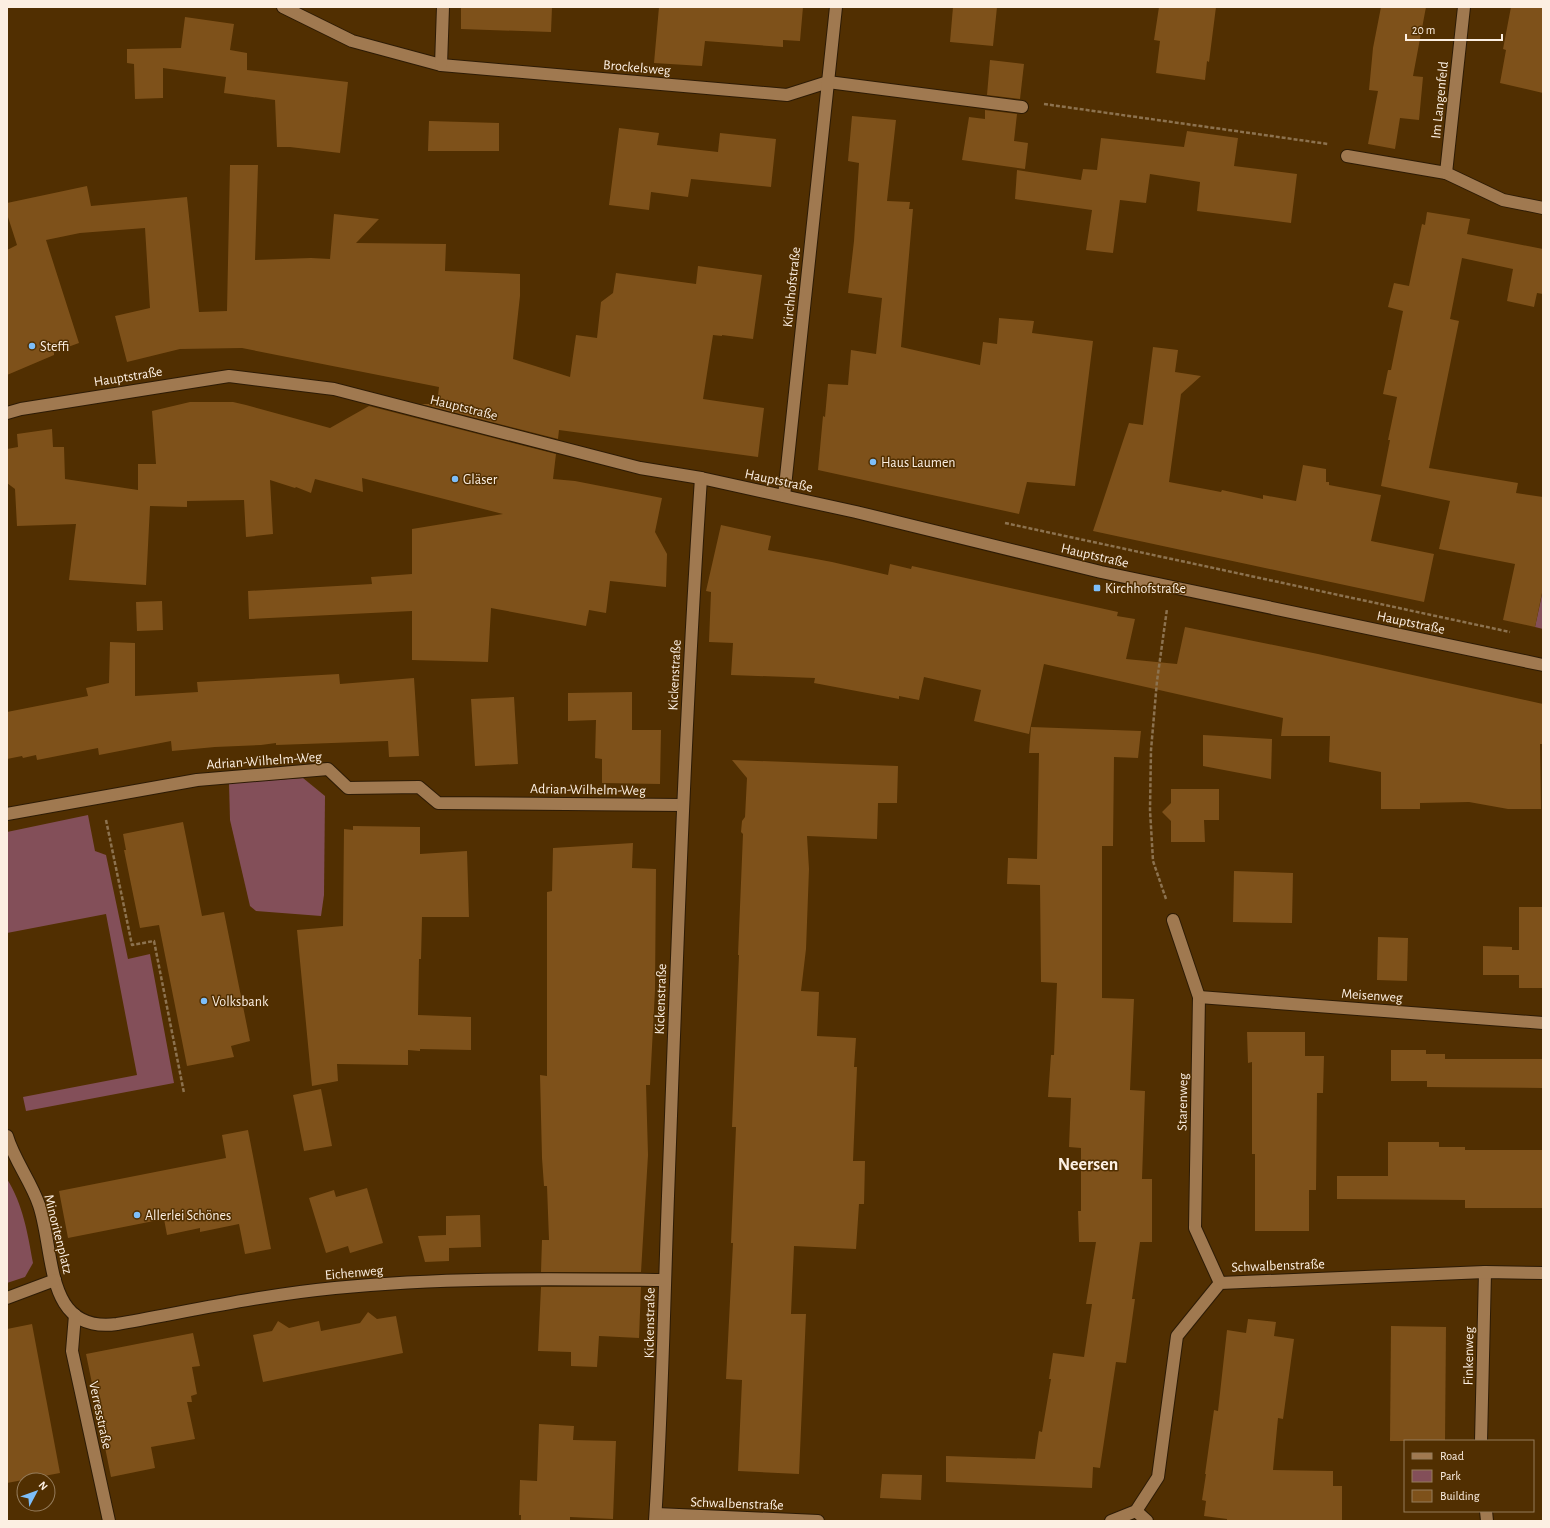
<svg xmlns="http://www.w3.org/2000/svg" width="1550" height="1528" viewBox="0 0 1550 1528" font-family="'Alegreya Sans',sans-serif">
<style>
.green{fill:#834f59}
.building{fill:#7e511a}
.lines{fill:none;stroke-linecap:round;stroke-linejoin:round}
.street-casing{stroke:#2d1b05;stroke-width:14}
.secondary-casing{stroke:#2d1b05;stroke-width:14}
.path{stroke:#8c724f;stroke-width:2.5;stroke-dasharray:4 2;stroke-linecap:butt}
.street{stroke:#a07950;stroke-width:12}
.secondary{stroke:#a07950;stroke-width:12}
.poi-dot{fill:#7dbef9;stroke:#512f01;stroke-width:1.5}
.labels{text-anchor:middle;stroke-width:3;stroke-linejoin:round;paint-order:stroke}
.street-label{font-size:14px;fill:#fcefe2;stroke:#512f01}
.poi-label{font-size:14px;fill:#fcefe2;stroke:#512f01;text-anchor:start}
.district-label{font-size:18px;font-weight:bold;fill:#fcefe2;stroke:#512f01}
</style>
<rect width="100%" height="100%" fill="#512f01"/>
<g class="green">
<polygon points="1543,590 1543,629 1535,627"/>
<polygon points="303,778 325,796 324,895 321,916 256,911 250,906 230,820 229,783"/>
<polygon points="88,815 95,851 106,855 128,959 150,954 174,1083 26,1111 23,1097 137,1075 106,914 7,933 7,832"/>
<path d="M7 1179C23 1204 28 1235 33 1263L25 1277 7 1283Z"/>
</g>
<g class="building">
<polygon points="461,7 552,7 551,32 461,29"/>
<polygon points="659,7 803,7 800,41 783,40 783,47 705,41 702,66 654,63"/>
<polygon points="953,7 997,7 993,46 950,42"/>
<polygon points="1159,7 1216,7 1209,62 1207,61 1205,80 1156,73 1160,41 1154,40"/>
<polygon points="1381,7 1426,7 1413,76 1423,77 1419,120 1400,118 1395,149 1368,144 1378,91 1369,90 1373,48"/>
<polygon points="1511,7 1543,7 1543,93 1500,83 1506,50 1503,49"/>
<polygon points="185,17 234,24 230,50 247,53 247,70 348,82 340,153 290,147 277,147 275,100 224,93 226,77 163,68 163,98 135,99 134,64 127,63 127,49 181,48"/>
<polygon points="990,60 1024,64 1020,99 987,95"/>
<polygon points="985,110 1017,114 1014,141 1028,143 1025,169 962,160 969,117 985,119"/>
<polygon points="852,116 896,120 887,201 910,202 909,209 913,209 901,347 980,365 983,342 997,344 999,318 1034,321 1032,333 1093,341 1075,486 1027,482 1019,514 818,470 823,416 825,417 828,384 848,385 851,350 876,354 882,298 848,293 854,241 859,163 848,161"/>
<polygon points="429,121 499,123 499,151 428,151"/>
<polygon points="619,128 659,133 657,145 718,152 720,133 776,139 771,187 691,179 688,197 651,192 649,210 609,205"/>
<polygon points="1187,131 1238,138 1234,166 1297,174 1291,223 1197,211 1200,182 1150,174 1146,203 1120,200 1113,253 1086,250 1092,210 1015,199 1017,170 1081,180 1083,169 1097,170 1101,138 1184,147"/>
<polygon points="230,165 258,165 255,260 311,258 330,259 334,214 379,219 356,243 446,244 445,271 520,274 520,296 513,359 570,377 576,335 597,338 601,302 613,293 616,273 696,284 698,266 762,275 753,339 722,335 722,336 713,335 703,399 764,408 758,457 559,430 558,439 421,404 437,404 439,387 242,348 180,349 127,362 115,316 150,308 145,228 80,233 46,240 79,343 54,352 54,355 7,375 7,250 17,245 7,214 7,203 87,186 91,206 187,197 199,312 227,311"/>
<polygon points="1427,212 1470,219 1467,234 1543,249 1543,294 1537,293 1534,307 1507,301 1513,269 1462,258 1450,319 1459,321 1429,468 1518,483 1516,493 1543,497 1543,588 1535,627 1503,620 1515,564 1439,549 1450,501 1381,486 1390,440 1388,440 1397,397 1383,394 1388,370 1391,370 1403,311 1388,307 1394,283 1409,286 1422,224 1425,225"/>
<polygon points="1153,347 1178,350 1175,372 1201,376 1181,394 1169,482 1221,492 1222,490 1263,499 1263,495 1296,501 1303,465 1326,469 1326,482 1329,482 1329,485 1381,495 1371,541 1434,554 1424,602 1093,531 1129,423 1143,425"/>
<polygon points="190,402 233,402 246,405 330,428 369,406 556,454 553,479 575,481 662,498 655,532 667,554 666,587 610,581 606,613 589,610 586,626 491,608 488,662 412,660 412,611 249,619 248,591 372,584 371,577 412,574 412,529 503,514 362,478 363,492 315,479 311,493 296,487 295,488 270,480 273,534 246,537 244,500 187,501 187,507 150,506 146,585 69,580 76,524 17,526 15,489 7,483 7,449 18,447 17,434 52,429 53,447 64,447 65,479 138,490 138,464 156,464 152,411"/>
<polygon points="721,525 771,536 768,550 832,562 888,575 890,564 911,569 912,566 1118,612 1117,616 1135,619 1126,659 1177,664 1185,627 1318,654 1543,704 1543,744 1540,744 1541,809 1508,809 1469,802 1420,803 1420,809 1381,809 1381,772 1329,762 1330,736 1281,736 1283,718 1044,664 1029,734 974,721 981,690 924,677 919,700 899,696 899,699 814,683 815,678 731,675 733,643 709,642 711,592 706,591"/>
<polygon points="162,601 163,630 137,631 136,602"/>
<polygon points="110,642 135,643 135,696 198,692 197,682 339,674 340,684 414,678 419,756 389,757 388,741 276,745 276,743 261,745 215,747 172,751 171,741 99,755 98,748 37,760 36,755 23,758 22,756 7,759 7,712 88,696 86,688 109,683"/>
<polygon points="632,692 632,730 661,730 660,784 602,783 602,759 595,758 596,720 568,721 568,693"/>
<polygon points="514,697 518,764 475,766 471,699"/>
<polygon points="1031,727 1141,731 1138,758 1114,757 1113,846 1102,846 1102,998 1134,999 1130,1090 1145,1091 1142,1179 1152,1179 1152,1242 1140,1242 1132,1299 1135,1299 1126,1363 1116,1362 1100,1468 1093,1467 1092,1488 946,1482 946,1456 1035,1459 1039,1431 1042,1432 1051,1379 1049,1379 1053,1353 1084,1357 1092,1304 1086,1304 1096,1242 1079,1242 1078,1211 1081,1211 1081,1148 1069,1147 1071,1098 1048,1097 1051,1055 1054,1055 1057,983 1041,982 1040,885 1007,884 1008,858 1037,859 1039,753 1029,753"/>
<polygon points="1203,735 1272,739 1271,779 1203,766"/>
<polygon points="732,760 898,766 897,803 878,803 877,839 807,836 809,869 806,949 801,991 819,992 817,1036 856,1038 854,1067 857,1067 853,1161 865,1161 864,1204 859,1204 856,1249 794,1246 791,1314 806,1314 799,1474 738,1471 742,1380 726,1379 733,1243 731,1243 736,1127 732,1127 739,955 738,955 743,834 741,832 742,821 745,817 747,778"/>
<polygon points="1171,789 1219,789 1219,820 1204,820 1205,842 1171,842 1171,821 1162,812 1171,803"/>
<polygon points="183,822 202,916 224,912 250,1041 231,1046 234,1057 187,1066 159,925 140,928 124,850 126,850 123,834"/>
<polygon points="353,826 420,827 420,854 467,851 469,917 422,917 421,959 419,959 418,1015 471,1017 471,1050 420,1049 420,1051 408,1050 408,1065 337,1064 338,1081 312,1086 297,930 343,926 344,829 353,830"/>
<polygon points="633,843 632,868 656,869 655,990 650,1085 646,1085 648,1155 641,1272 541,1272 542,1240 549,1240 547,1186 544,1186 542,1158 540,1075 547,1076 547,892 552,891 553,848"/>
<polygon points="1234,871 1293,873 1292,923 1233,922"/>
<polygon points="1519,907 1543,907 1543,988 1519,988 1519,975 1483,975 1483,946 1512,947 1512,950 1519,950"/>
<polygon points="1378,937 1408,938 1407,981 1377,980"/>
<polygon points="1247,1032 1305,1032 1305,1056 1324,1056 1323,1093 1317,1093 1316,1190 1309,1190 1309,1231 1255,1231 1255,1154 1252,1154 1252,1062 1248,1063"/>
<polygon points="1391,1050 1426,1050 1426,1054 1445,1054 1445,1059 1543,1059 1543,1088 1427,1087 1427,1081 1391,1081"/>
<polygon points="321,1089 332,1146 304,1151 293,1095"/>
<polygon points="248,1130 271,1249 245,1254 239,1224 200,1232 200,1228 167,1235 164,1219 68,1238 59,1191 226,1158 222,1135"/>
<polygon points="1388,1142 1439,1142 1439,1147 1465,1147 1465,1150 1543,1150 1543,1208 1465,1208 1465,1200 1337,1199 1337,1176 1388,1176"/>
<polygon points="367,1188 383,1243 350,1253 348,1246 326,1253 309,1198 334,1190 336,1197"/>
<polygon points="480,1215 481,1247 449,1248 449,1261 425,1262 418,1236 446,1235 446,1216"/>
<polygon points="541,1287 641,1287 639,1338 599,1336 597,1367 571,1366 571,1352 538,1351"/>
<polygon points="368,1312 377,1319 396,1316 403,1353 263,1382 253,1335 272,1331 278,1321 289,1328 319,1321 321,1331 360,1323"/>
<polygon points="1248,1319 1276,1322 1274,1336 1294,1339 1283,1419 1278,1418 1273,1470 1333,1471 1333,1486 1342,1486 1342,1521 1227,1521 1227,1519 1204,1516 1206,1501 1202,1500 1206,1474 1205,1474 1214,1410 1218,1411 1227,1330 1246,1333"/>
<polygon points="32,1324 60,1473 7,1483 7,1329"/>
<polygon points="1391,1326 1446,1327 1445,1441 1390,1441"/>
<polygon points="193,1333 200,1366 192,1367 197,1394 191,1396 192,1402 187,1402 195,1439 151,1447 155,1468 111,1477 86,1354"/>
<polygon points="539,1424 574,1426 573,1440 616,1441 613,1519 570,1517 570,1521 521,1521 521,1515 519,1515 520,1480 537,1481"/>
<polygon points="882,1474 922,1475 921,1500 880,1498"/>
</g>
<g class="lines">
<defs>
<g id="street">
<polyline points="283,7 352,41 441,65 787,95 828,82 1022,107"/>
<polyline points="1464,7 1446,173 1503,200 1543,208"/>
<polyline points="441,65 443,7"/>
<polyline points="1347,156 1446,173"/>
<polyline points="784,496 836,7"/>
<polyline points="7,814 197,780 328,769 348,788 419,787 438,803 682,805"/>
<polyline points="1173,920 1199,997 1195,1228 1220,1283"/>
<polyline points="1199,997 1543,1023"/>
<path d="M7 1136C14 1160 31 1181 39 1205 55 1252 44 1334 117 1324 190 1311 262 1295 335 1288 445 1277 555 1279 665 1280"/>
<polyline points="7,1298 55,1280"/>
<polyline points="75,1315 72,1351 109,1521"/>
<polyline points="1481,1441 1485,1272"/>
<polyline points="1136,1511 1147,1521"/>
<polyline points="1486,1511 1487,1521"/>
<polyline points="656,1514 818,1521"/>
<path d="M655 1521C662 1413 664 1304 668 1196 677 957 685 718 701 478"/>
<polyline points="1111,1521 1136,1511 1158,1477 1177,1336 1220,1283 1485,1272 1543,1273"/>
</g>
<polyline id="secondary" points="7,413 21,409 229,376 334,389 640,468 701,478 856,512 1101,572 1543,665"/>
</defs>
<use href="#street" class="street-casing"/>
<use href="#secondary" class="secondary-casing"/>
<g class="path">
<polyline points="1044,104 1328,144"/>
<polyline points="1005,523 1510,632"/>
<polyline points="106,820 132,945 154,941 184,1093"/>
<polyline points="1166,899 1153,861 1150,810 1151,750 1157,681 1167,609"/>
</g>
<use href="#street" class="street"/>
<use href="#secondary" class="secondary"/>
</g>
<g class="poi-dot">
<circle cx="32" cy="346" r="4"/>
<circle cx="873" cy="462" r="4"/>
<circle cx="455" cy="479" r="4"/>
<rect x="1093" y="584" width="8" height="8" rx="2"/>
<circle cx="204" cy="1001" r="4"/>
<circle cx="137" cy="1215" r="4"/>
</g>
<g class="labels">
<g class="street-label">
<text transform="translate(637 67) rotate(5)" y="5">Brockelsweg</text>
<text transform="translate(1439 100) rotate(-84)" y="5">Im Langenfeld</text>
<text transform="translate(791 287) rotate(-84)" y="5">Kirchhofstraße</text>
<text transform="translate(128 376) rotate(-9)" y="5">Hauptstraße</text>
<text transform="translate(464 407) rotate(14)" y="5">Hauptstraße</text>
<text transform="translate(779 480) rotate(12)" y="5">Hauptstraße</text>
<text transform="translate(1095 555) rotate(13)" y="5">Hauptstraße</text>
<text transform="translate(1411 622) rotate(12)" y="5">Hauptstraße</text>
<text transform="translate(674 675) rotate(-87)" y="5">Kickenstraße</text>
<text transform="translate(264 760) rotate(-4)" y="5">Adrian-Wilhelm-Weg</text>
<text transform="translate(588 789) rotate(1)" y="5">Adrian-Wilhelm-Weg</text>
<text transform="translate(1372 995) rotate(4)" y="5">Meisenweg</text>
<text transform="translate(660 999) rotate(-88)" y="5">Kickenstraße</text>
<text transform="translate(1182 1102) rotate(-89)" y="5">Starenweg</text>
<text transform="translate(59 1234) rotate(76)" y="5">Minoritenplatz</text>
<text transform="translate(1278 1265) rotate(-2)" y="5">Schwalbenstraße</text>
<text transform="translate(354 1272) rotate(-5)" y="5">Eichenweg</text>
<text transform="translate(649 1323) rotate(-89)" y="5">Kickenstraße</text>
<text transform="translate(1468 1356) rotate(-89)" y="5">Finkenweg</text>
<text transform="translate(101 1415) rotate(78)" y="5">Verresstraße</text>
<text transform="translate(737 1503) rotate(2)" y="5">Schwalbenstraße</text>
</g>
<g class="poi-label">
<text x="40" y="351">Steffi</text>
<text x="881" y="467">Haus Laumen</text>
<text x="463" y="484">Gläser</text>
<text x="1105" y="593">Kirchhofstraße</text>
<text x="212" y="1006">Volksbank</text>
<text x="145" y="1220">Allerlei Schönes</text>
</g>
<g class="district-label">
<text x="1088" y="1170">Neersen</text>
</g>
</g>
<rect width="1550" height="1528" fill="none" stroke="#fcefe2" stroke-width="16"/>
<rect x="1404" y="1440" width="130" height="72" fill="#512f01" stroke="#957c5b"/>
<rect x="1412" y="1453" width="20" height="6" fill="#a07950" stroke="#957c5b"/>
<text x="1440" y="1460" font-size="12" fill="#fcefe2">Road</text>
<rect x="1412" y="1470" width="20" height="12" fill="#834f59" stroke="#957c5b"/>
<text x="1440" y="1480" font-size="12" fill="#fcefe2">Park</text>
<rect x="1412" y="1490" width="20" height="12" fill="#7e511a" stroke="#957c5b"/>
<text x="1440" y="1500" font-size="12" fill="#fcefe2">Building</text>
<g transform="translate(36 1492) rotate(49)"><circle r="19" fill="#512f01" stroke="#957c5b"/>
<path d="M0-3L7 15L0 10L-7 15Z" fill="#7dbef9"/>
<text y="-6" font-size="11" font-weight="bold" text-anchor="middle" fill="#fcefe2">N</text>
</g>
<path d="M1406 34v6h96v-6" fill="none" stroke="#fcefe2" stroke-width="2"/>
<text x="1412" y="34" font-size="12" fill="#fcefe2" stroke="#512f01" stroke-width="3" paint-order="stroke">20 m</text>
</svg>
